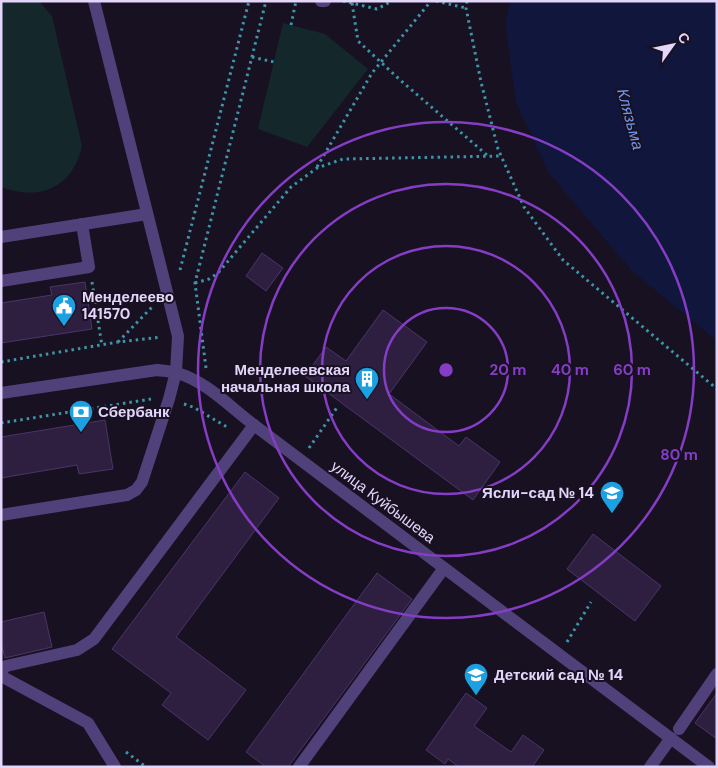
<svg xmlns="http://www.w3.org/2000/svg" width="718" height="768" viewBox="0 0 718 768" font-family="'DM Sans',sans-serif">
<style>
.green{fill:#14272b}
.water{fill:#10163c}
.building{fill:#2e1f41;stroke:#4b346a}
.lines{fill:none;stroke-linecap:round;stroke-linejoin:round}
.path{stroke:#3d95a7;stroke-width:3;stroke-dasharray:2.5 4;stroke-linecap:butt}
.minor{stroke:#51417b;stroke-width:12}
.ring{fill:none;stroke:#853dc5;stroke-width:2.5}
.labels{text-anchor:middle;stroke-width:4;stroke-linejoin:round;paint-order:stroke}
.poi-label{font-size:15px;font-weight:bold;fill:#e3d6fa;stroke:#181122;text-anchor:start}
.street-label{font-size:15px;fill:#e3d6fa;stroke:#181122}
.water-label{font-size:16px;font-style:italic;fill:#7197ee;stroke:#181122}
.centre{fill:#853dc5;stroke:#181122;stroke-width:2.5}
.ring-label{font-size:15px;text-anchor:middle;font-weight:bold;fill:#853dc5;stroke:#181122;stroke-width:4;stroke-linejoin:round;paint-order:stroke}
</style>
<rect width="100%" height="100%" fill="#181122"/>
<g class="green">
<path d="M1 1H39L52 16 82 146C73 187 40 202 1 187Z"/>
<polygon points="283,23 325,34 368,69 307,147 258,129"/>
</g>
<polygon class="water" points="510,1 717,1 717,341 632,271 548,172 516,102 505,23"/>
<g class="building">
<polygon points="262,253 283,268 266,291 246,276"/>
<polygon points="85,282 92,329 1,343 1,303 52,295 50,287"/>
<polygon points="383,310 427,342 389,394 459,446 466,437 500,462 473,500 305,376 326,347 346,361"/>
<polygon points="105,420 113,469 79,474 77,465 1,478 1,437"/>
<polygon points="245,472 279,498 176,637 246,690 208,740 162,705 171,693 112,649"/>
<polygon points="593,534 661,586 635,621 567,569"/>
<polygon points="377,573 412,599 288,767 266,767 246,752"/>
<polygon points="44,612 52,647 5,658 1,643 1,622"/>
<polygon points="466,693 487,708 474,726 511,752 523,735 544,750 532,767 459,767 448,759 445,764 426,750"/>
<polygon points="717,693 717,739 695,723"/>
</g>
<g class="lines">
<g class="path">
<polyline points="343,1 377,9 392,1"/>
<polyline points="436,1 466,8"/>
<polyline points="467,1 466,8 481,82 498,149 524,207 563,260 717,389"/>
<polyline points="352,3 358,41 399,79 488,156"/>
<polyline points="291,25 296,1"/>
<polyline points="252,57 274,62"/>
<polyline points="317,167 372,73 431,1"/>
<polyline points="180,270 249,1"/>
<polyline points="92,282 102,346"/>
<polyline points="195,283 209,279 218,273 291,187 317,168 343,159 502,156"/>
<polyline points="118,342 154,305"/>
<polyline points="1,362 118,342 161,337"/>
<polyline points="206,368 195,283 266,1"/>
<polyline points="184,404 193,407 227,427"/>
<polyline points="1,423 151,399"/>
<polyline points="309,448 338,406"/>
<polyline points="567,642 591,602"/>
<polyline points="126,752 146,767"/>
</g>
<g class="minor">
<polyline points="321,1 325,1"/>
<polyline points="1,237 147,214"/>
<polyline points="1,281 89,267 82,224"/>
<path d="M1 393 157 370C163 371 171 371 177 373 206 381 230 407 254 425L709 767"/>
<polyline points="1,515 127,495 136,490 142,482 169,399 176,372 178,336 94,1"/>
<polyline points="1,671 6,666 77,650 94,639 254,425"/>
<polyline points="1,676 88,723 115,767"/>
<polyline points="679,729 717,674"/>
<polyline points="299,767 444,568"/>
<polyline points="650,767 671,738"/>
</g>
</g>
<g class="ring">
<circle cx="446" cy="370" r="62"/>
<circle cx="446" cy="370" r="124"/>
<circle cx="446" cy="370" r="186"/>
<circle cx="446" cy="370" r="248"/>
</g>
<defs>
<symbol id="civic-pin" viewBox="-11 -11 22 30"><path d="M0 17L-7.5 6A9.5 9.5 0 1 1 7.5 6Z" fill="#1ba0e1" stroke="#181122"/><path d="M-.6-6.5H3V-4.5H.6V-3L4-1V1h2V6H-6V1h2V-1L-.6-3ZM-1.2 2.5V6h2.4V2.5Z" fill="#fff"/></symbol>
<symbol id="building-pin" viewBox="-11 -11 22 30"><path d="M0 17L-7.5 6A9.5 9.5 0 1 1 7.5 6Z" fill="#1ba0e1" stroke="#181122"/><path d="M-4-6H4V6H1V3H-1V6H-4ZM-2.5-4.3h1.7v1.8h-1.7ZM.8-4.3h1.7v1.8H.8ZM-2.5-1h1.7V.8h-1.7ZM.8-1h1.7V.8H.8Z" fill="#fff"/></symbol>
<symbol id="bank-pin" viewBox="-11 -11 22 30"><path d="M0 17L-7.5 6A9.5 9.5 0 1 1 7.5 6Z" fill="#1ba0e1" stroke="#181122"/><path d="M-6-4H6V4H-6ZM0-2.3a2.3 2.3 0 1 0 0 4.6a2.3 2.3 0 1 0 0-4.6Z" fill="#fff"/></symbol>
<symbol id="school-pin" viewBox="-11 -11 22 30"><path d="M0 17L-7.5 6A9.5 9.5 0 1 1 7.5 6Z" fill="#1ba0e1" stroke="#181122"/><path d="M0-5L7-2L0 1L-7-2ZM-4 1L0 2.5L4 1V4Q0 6-4 4Z" fill="#fff"/></symbol>
</defs>
<g fill-rule="evenodd">
<use href="#civic-pin" x="50" y="292" width="28" height="38"/>
<use href="#building-pin" x="353" y="365" width="28" height="38"/>
<use href="#bank-pin" x="67" y="398" width="28" height="38"/>
<use href="#school-pin" x="598" y="479" width="28" height="38"/>
<use href="#school-pin" x="462" y="661" width="28" height="38"/>
</g>
<g class="labels">
<g class="poi-label">
<text x="82" y="302">Менделеево<tspan x="82" dy="17">141570</tspan></text>
<text x="350" y="375" text-anchor="end">Менделеевская<tspan x="350" dy="17">начальная школа</tspan></text>
<text x="98" y="417">Сбербанк</text>
<text x="594" y="498" text-anchor="end">Ясли-сад № 14</text>
<text x="494" y="680">Детский сад № 14</text>
</g>
<g class="street-label">
<text transform="translate(383 502) rotate(37)" y="5">улица Куйбышева</text>
</g>
<g class="water-label">
<text transform="translate(631 119) rotate(75)" y="6">Клязьма</text>
</g>
</g>
<circle cx="446" cy="370" r="8" class="centre"/>
<g class="ring-label">
<text x="508" y="375">20 m</text>
<text x="570" y="375">40 m</text>
<text x="632" y="375">60 m</text>
<text x="679" y="460">80 m</text>
</g>
<rect width="718" height="768" fill="none" stroke="#e3d6fa" stroke-width="5"/>
<g transform="translate(673 45) rotate(57)" stroke="#181122" stroke-width="4" paint-order="stroke">
<path d="M0-4L9 19L0 12L-9 19Z" fill="#e3d6fa"/>
<text y="-8" font-size="14" font-weight="bold" text-anchor="middle" fill="#e3d6fa">С</text>
</g>
</svg>
